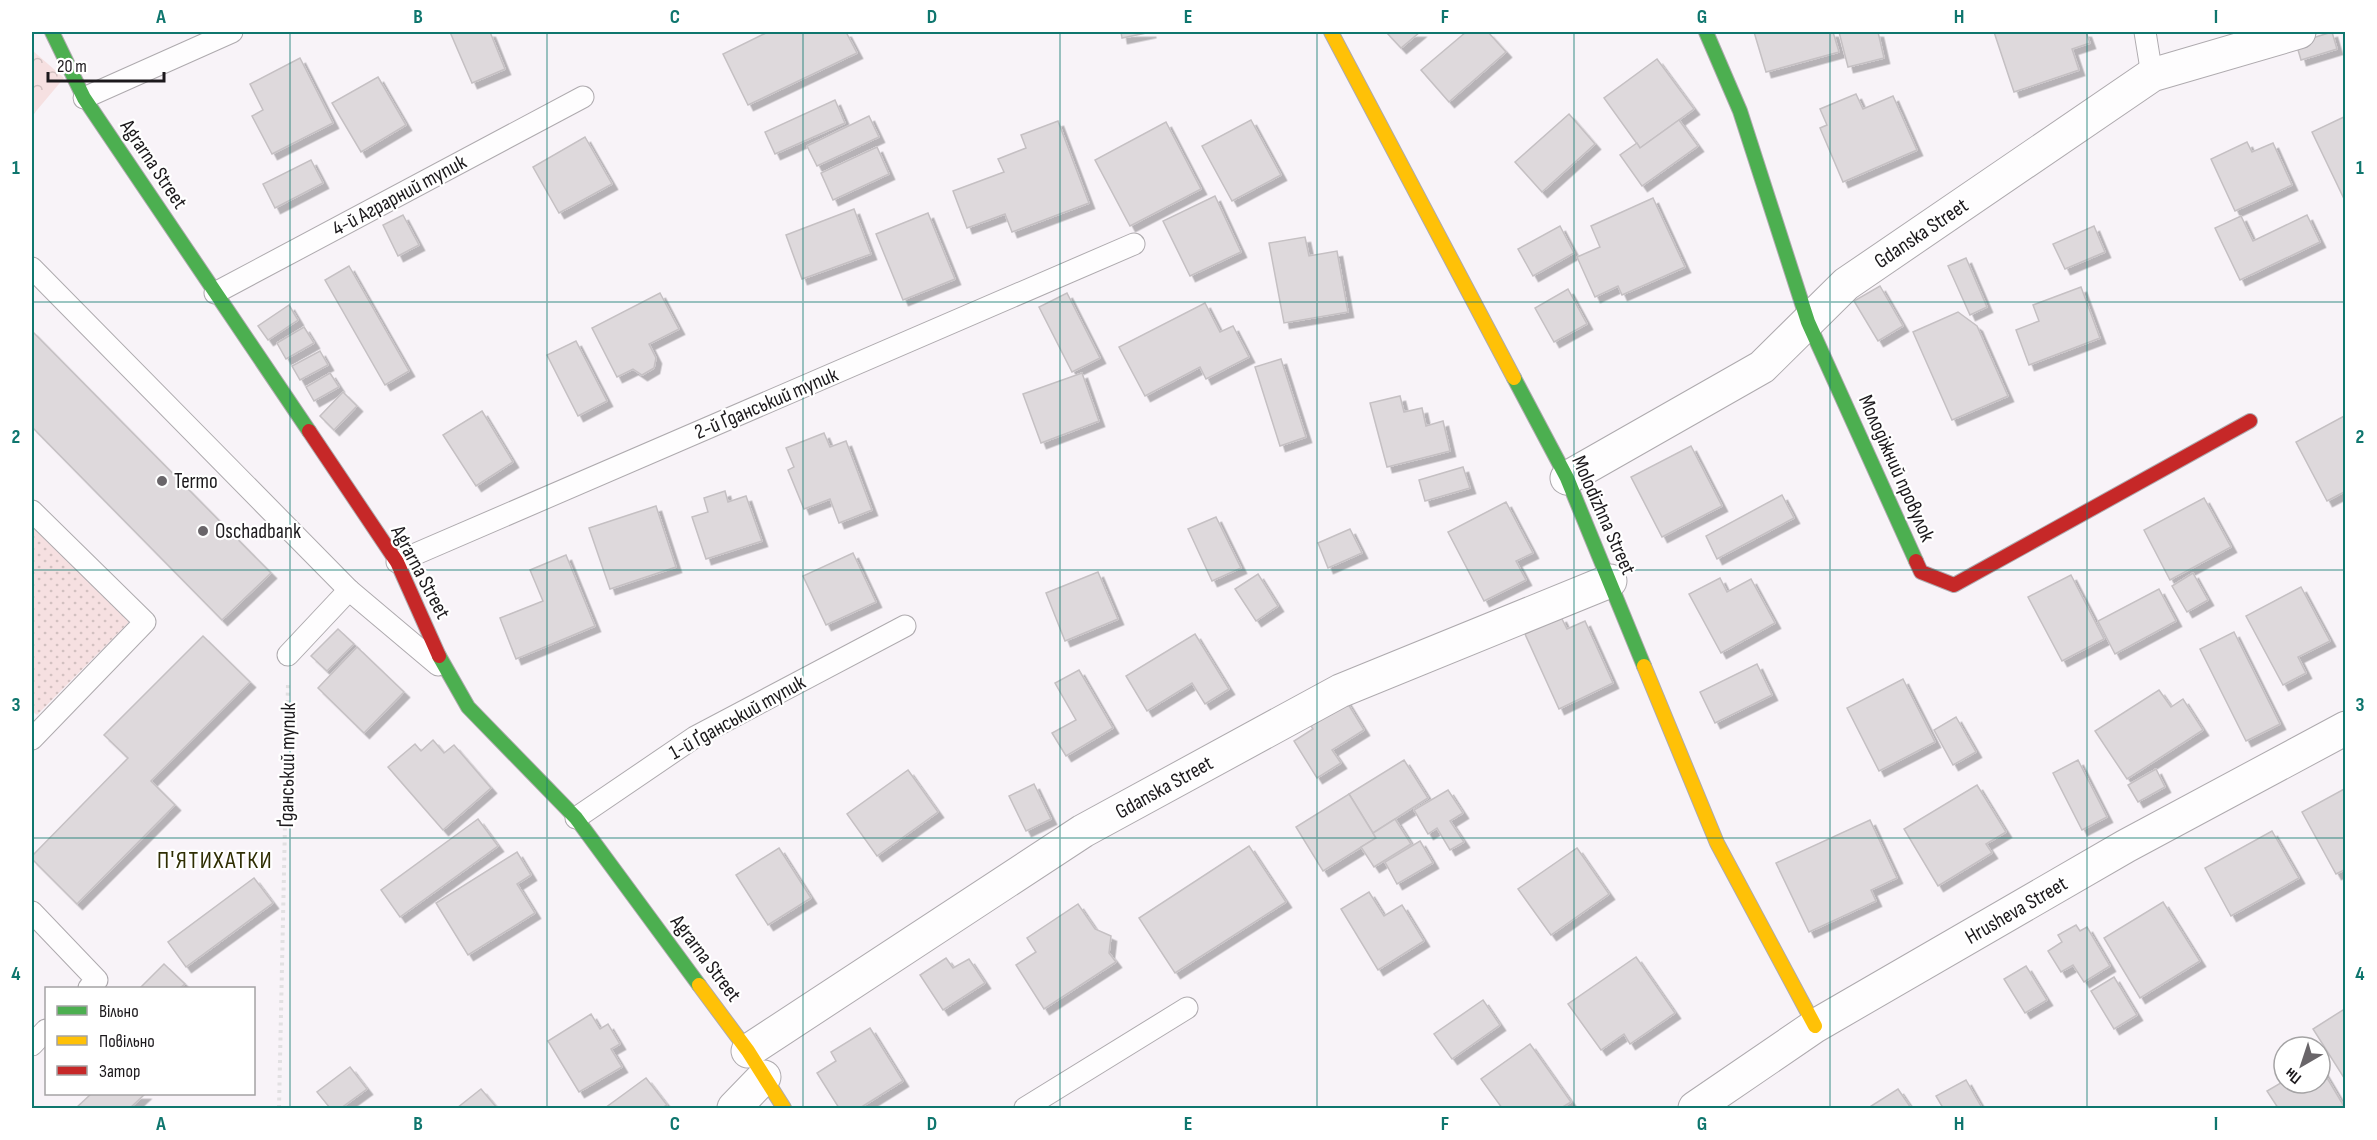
<svg xmlns="http://www.w3.org/2000/svg" width="2377" height="1140" viewBox="0 0 2377 1140" font-family="'Sofia Sans Condensed',sans-serif">
<style>
.grass{fill:url(#grass-dots)}
.park{fill:url(#park-crowns)}
.building{fill:#ded9dc;stroke:#c5c0c3;stroke-width:1.5;filter:url(#shadow)}
.lines{fill:none;stroke-linecap:round;stroke-linejoin:round}
.lane-casing{stroke:#aeaaae;stroke-width:23}
.street-casing{stroke:#aeaaae;stroke-width:35}
.fast-casing{stroke:#aeaaae;stroke-width:16}
.slow-casing{stroke:#aeaaae;stroke-width:16}
.jam-casing{stroke:#aeaaae;stroke-width:16}
.path{stroke:#e2e0e2;stroke-width:4;stroke-dasharray:3 4.5;stroke-linecap:butt}
.lane{stroke:#fefdfe;stroke-width:21}
.street{stroke:#fefdfe;stroke-width:33}
.fast{stroke:#4caf50;stroke-width:14}
.slow{stroke:#ffc107;stroke-width:14}
.jam{stroke:#c62828;stroke-width:14}
.grid{fill:none;stroke:#0f766e;stroke-width:1.5;stroke-opacity:0.55}
.poi-dot{fill:#696569;stroke:#fff;stroke-width:2}
.labels{text-anchor:middle;stroke-width:4.5;stroke-linejoin:round;paint-order:stroke}
.street-label{font-size:21px;fill:#1c191c;stroke:#fff}
.poi-label{font-size:21px;fill:#1c191c;stroke:#fff;text-anchor:start}
.quarter-label{font-size:24px;letter-spacing:1.5px;fill:#2f2e03;stroke:#fff}
.neatline{fill:none;stroke:#0f766e;stroke-width:2}
.grid-label{font-size:20px;text-anchor:middle;font-weight:bold;fill:#0f766e}
</style>
<defs>
<pattern id="grass-dots" width="8" height="8" patternUnits="userSpaceOnUse" patternTransform="scale(1.5)"><rect width="8" height="8" fill="#f6e0e1"/><path d="M2 2h.1M6 6h.1" fill="none" stroke="#d2c0c0" stroke-width="1.8" stroke-linecap="round"/></pattern>
<pattern id="park-crowns" width="20" height="18" patternUnits="userSpaceOnUse" patternTransform="scale(1.5)"><rect width="20" height="18" fill="#f6e0e1"/><path d="M2 6a3 3 0 1 1 6 0M12 15a3 3 0 1 1 6 0" fill="none" stroke="#d2c0c0"/></pattern>
<filter id="shadow"><feDropShadow dx="5.5" dy="5.5" stdDeviation="0" flood-color="#0004"/></filter>
</defs>
<rect width="100%" height="100%" fill="#f8f3f8"/>
<polygon class="grass" points="32,525 129,622 37,715 32,711"/>
<polygon class="park" points="32,50 64,78 32,116"/>
<g class="building">
<polygon points="450,32 490,32 505,69 472,83"/>
<polygon points="768,32 846,32 857,53 748,105 723,54"/>
<polygon points="1121,32 1151,32 1122,38"/>
<polygon points="1386,32 1420,32 1401,48"/>
<polygon points="1466,32 1488,32 1506,52 1449,102 1421,70"/>
<polygon points="1754,32 1833,32 1839,52 1766,72"/>
<polygon points="1839,32 1878,32 1884,58 1848,67"/>
<polygon points="1994,32 2086,32 2090,43 2072,49 2079,70 2014,92"/>
<polygon points="2332,32 2337,49 2301,60 2296,43"/>
<polygon points="300,58 333,123 272,154 252,116 263,110 250,84"/>
<polygon points="1657,59 1694,109 1640,148 1604,98"/>
<polygon points="378,77 406,125 361,152 332,103"/>
<polygon points="1856,94 1863,109 1893,96 1917,150 1843,182 1820,128 1827,125 1820,109"/>
<polygon points="835,100 845,123 775,154 765,132"/>
<polygon points="1569,114 1595,144 1542,192 1515,162"/>
<polygon points="869,116 879,137 817,166 807,146"/>
<polygon points="2346,116 2346,203 2312,132"/>
<polygon points="1251,120 1281,175 1232,201 1202,146"/>
<polygon points="1679,120 1698,146 1642,186 1620,155 1637,143 1640,148"/>
<polygon points="1058,121 1089,203 1012,232 1005,214 967,228 953,191 1004,172 998,159 1026,148 1021,135"/>
<polygon points="1166,122 1201,189 1130,226 1095,160"/>
<polygon points="585,137 612,184 559,213 533,167"/>
<polygon points="2247,142 2252,152 2273,143 2292,185 2235,211 2211,159"/>
<polygon points="877,147 889,174 833,200 821,173"/>
<polygon points="311,160 323,183 275,208 263,184"/>
<polygon points="1215,196 1241,252 1190,276 1163,221"/>
<polygon points="1653,198 1685,267 1622,295 1618,286 1595,297 1577,257 1600,247 1591,226"/>
<polygon points="854,209 871,254 802,279 786,235"/>
<polygon points="928,213 955,279 903,300 876,234"/>
<polygon points="403,215 419,245 398,256 383,225"/>
<polygon points="2307,215 2320,242 2240,280 2215,228 2241,216 2253,241"/>
<polygon points="1560,226 1574,253 1533,276 1518,249"/>
<polygon points="2094,226 2105,252 2065,269 2053,244"/>
<polygon points="1305,237 1309,256 1337,251 1348,312 1284,323 1269,243"/>
<polygon points="1966,258 1987,307 1970,315 1948,266"/>
<polygon points="349,266 409,371 385,385 325,280"/>
<polygon points="1880,286 1903,326 1878,341 1854,301"/>
<polygon points="2081,287 2100,338 2029,365 2016,330 2039,321 2033,305"/>
<polygon points="1568,289 1587,324 1554,342 1535,308"/>
<polygon points="660,293 679,329 649,344 656,358 654,368 642,375 633,369 617,377 592,328"/>
<polygon points="1067,293 1100,358 1072,372 1039,307"/>
<polygon points="1205,303 1220,332 1233,326 1249,357 1206,379 1200,367 1145,396 1119,347"/>
<polygon points="289,305 298,320 268,340 258,326"/>
<polygon points="1958,312 1977,326 2008,396 1952,420 1913,332"/>
<polygon points="304,327 314,343 286,359 277,343"/>
<polygon points="32,331 271,573 222,620 32,427"/>
<polygon points="576,341 607,401 578,416 547,355"/>
<polygon points="320,351 328,365 300,380 292,366"/>
<polygon points="1281,359 1306,437 1280,446 1255,367"/>
<polygon points="330,373 339,387 314,401 306,387"/>
<polygon points="1082,373 1099,421 1041,443 1023,394"/>
<polygon points="343,392 357,406 334,430 320,416"/>
<polygon points="1400,396 1404,412 1422,408 1426,426 1443,421 1450,451 1387,467 1370,403"/>
<polygon points="482,411 513,462 476,486 443,435"/>
<polygon points="2346,415 2346,491 2327,501 2296,442"/>
<polygon points="824,433 830,447 846,441 872,510 839,523 830,499 804,509 788,470 794,467 786,448"/>
<polygon points="1691,446 1722,506 1662,537 1631,477"/>
<polygon points="1463,467 1470,488 1425,501 1419,480"/>
<polygon points="725,491 728,502 746,496 762,541 706,559 692,517 708,512 704,498"/>
<polygon points="1782,495 1794,518 1717,559 1706,536"/>
<polygon points="2204,498 2231,547 2170,580 2144,530"/>
<polygon points="1506,502 1533,553 1516,561 1526,580 1484,601 1448,532"/>
<polygon points="656,506 676,567 610,589 589,528"/>
<polygon points="1216,517 1241,568 1212,581 1188,529"/>
<polygon points="1350,529 1362,553 1328,568 1318,543"/>
<polygon points="853,553 876,602 826,625 803,576"/>
<polygon points="566,555 595,626 516,659 500,618 543,601 530,570"/>
<polygon points="1098,572 1118,619 1065,641 1046,593"/>
<polygon points="2193,573 2208,600 2187,612 2172,586"/>
<polygon points="1258,574 1278,606 1256,621 1235,589"/>
<polygon points="2071,575 2104,639 2062,661 2028,597"/>
<polygon points="1720,578 1727,592 1751,579 1775,623 1721,653 1689,594"/>
<polygon points="2301,587 2330,641 2298,657 2306,673 2283,685 2246,616"/>
<polygon points="2159,589 2176,621 2115,654 2098,621"/>
<polygon points="1561,617 1567,629 1585,621 1613,683 1559,709 1525,634"/>
<polygon points="338,629 354,644 327,671 311,656"/>
<polygon points="2234,632 2280,724 2246,741 2200,649"/>
<polygon points="1195,634 1229,689 1205,704 1192,683 1147,711 1126,676"/>
<polygon points="203,636 250,682 151,781 175,805 77,904 32,859 32,856 128,758 104,735"/>
<polygon points="357,647 404,692 364,733 318,688"/>
<polygon points="1757,664 1772,695 1715,723 1700,692"/>
<polygon points="1079,670 1113,728 1066,756 1052,733 1076,720 1055,683"/>
<polygon points="1903,679 1935,742 1879,771 1847,708"/>
<polygon points="2159,690 2171,707 2183,699 2203,730 2127,779 2095,731"/>
<polygon points="1345,699 1364,730 1332,750 1341,763 1317,778 1294,741 1313,729 1308,721"/>
<polygon points="1956,717 1976,752 1953,765 1934,730"/>
<polygon points="433,740 444,753 454,745 491,788 443,830 388,767 415,744 421,751"/>
<polygon points="1404,760 1428,798 1373,833 1349,794"/>
<polygon points="2078,760 2107,817 2082,830 2053,773"/>
<polygon points="2156,769 2165,787 2138,802 2128,785"/>
<polygon points="908,770 938,812 877,856 847,814"/>
<polygon points="1034,784 1051,819 1026,831 1009,796"/>
<polygon points="1977,785 2006,832 1986,844 1992,853 1938,886 1904,829"/>
<polygon points="2346,788 2346,869 2336,874 2302,812"/>
<polygon points="1448,790 1463,813 1450,821 1464,842 1450,850 1437,828 1428,834 1414,810"/>
<polygon points="1349,794 1376,838 1323,871 1296,827"/>
<polygon points="478,819 498,846 400,917 381,890"/>
<polygon points="1395,819 1411,844 1374,867 1361,847 1376,838 1373,833"/>
<polygon points="1870,820 1897,878 1871,890 1876,901 1809,932 1776,863"/>
<polygon points="2272,831 2299,878 2231,916 2205,868"/>
<polygon points="1420,841 1433,863 1397,884 1385,862"/>
<polygon points="1249,846 1286,902 1175,973 1139,918"/>
<polygon points="779,848 811,898 768,925 736,875"/>
<polygon points="1577,848 1609,894 1551,935 1518,889"/>
<polygon points="517,852 531,875 517,884 535,913 468,955 436,903"/>
<polygon points="254,878 273,903 186,967 168,942"/>
<polygon points="1369,892 1384,916 1402,905 1424,941 1378,970 1341,909"/>
<polygon points="2163,902 2200,961 2140,998 2104,938"/>
<polygon points="1078,904 1095,929 1111,936 1109,953 1116,962 1044,1009 1016,965 1036,952 1027,938"/>
<polygon points="2076,925 2080,931 2087,927 2110,966 2084,982 2073,965 2061,972 2048,951 2062,942 2058,935"/>
<polygon points="1636,957 1675,1013 1630,1044 1624,1034 1601,1050 1568,1004"/>
<polygon points="946,958 953,968 969,959 985,983 943,1010 920,975"/>
<polygon points="164,964 185,984 180,988 140,988"/>
<polygon points="2026,966 2047,1000 2025,1013 2004,979"/>
<polygon points="2114,977 2137,1015 2114,1029 2091,991"/>
<polygon points="1483,1000 1500,1025 1452,1059 1434,1034"/>
<polygon points="2346,1008 2346,1081 2313,1029"/>
<polygon points="591,1014 600,1029 608,1024 620,1044 611,1049 622,1067 579,1092 548,1041"/>
<polygon points="870,1028 903,1081 860,1108 839,1108 817,1073 836,1061 831,1052"/>
<polygon points="1530,1044 1571,1102 1561,1108 1502,1108 1481,1079"/>
<polygon points="2320,1066 2345,1108 2278,1108 2267,1091 2284,1081 2284,1083 2320,1083"/>
<polygon points="350,1067 367,1089 341,1108 330,1108 317,1092"/>
<polygon points="646,1078 667,1105 662,1108 605,1108"/>
<polygon points="1966,1080 1982,1108 1943,1108 1936,1096"/>
<polygon points="481,1089 497,1108 457,1108"/>
<polygon points="1898,1089 1911,1108 1868,1108"/>
<polygon points="91,1094 145,1094 130,1108 76,1108"/>
</g>
<g class="lines">
<defs>
<g id="lane">
<polyline points="2145,32 2152,75"/>
<polyline points="84,98 232,32"/>
<polyline points="32,268 349,590 438,665"/>
<polyline points="215,293 583,97"/>
<polyline points="32,511 145,622 32,739"/>
<polyline points="397,562 1134,244"/>
<polyline points="288,655 349,590"/>
<polyline points="576,818 695,737 905,626"/>
<polyline points="32,912 97,980 89,988"/>
<polyline points="32,1045 46,1030"/>
<polyline points="1025,1108 1187,1008"/>
</g>
<g id="street">
<polyline points="1567,478 1762,367 1846,284 2152,75 2299,32"/>
<polyline points="748,1051 1083,831 1340,691 1610,581"/>
<polyline points="734,1108 764,1077"/>
<polyline points="1695,1108 1815,1026 2126,846 2346,728"/>
</g>
<g id="fast">
<polyline points="52,32 84,98 309,431"/>
<polyline points="1706,32 1740,111 1808,322 1916,561"/>
<polyline points="1514,378 1567,478 1644,666"/>
<polyline points="439,656 468,707 576,818 699,985"/>
</g>
<g id="slow">
<polyline points="1331,32 1514,378"/>
<polyline points="1644,666 1717,843 1815,1026"/>
<polyline points="699,985 748,1051 784,1108"/>
</g>
<g id="jam">
<polyline points="309,431 397,562 439,656"/>
<polyline points="1916,561 1921,572 1954,585 2250,421"/>
</g>
</defs>
<use href="#lane" class="lane-casing"/>
<use href="#street" class="street-casing"/>
<use href="#fast" class="fast-casing"/>
<use href="#slow" class="slow-casing"/>
<use href="#jam" class="jam-casing"/>
<polyline class="path" points="279,1108 288,683"/>
<use href="#lane" class="lane"/>
<use href="#street" class="street"/>
<use href="#fast" class="fast"/>
<use href="#slow" class="slow"/>
<use href="#jam" class="jam"/>
</g>
<path class="grid" d="M290 32V1108M547 32V1108M803 32V1108M1060 32V1108M1317 32V1108M1574 32V1108M1830 32V1108M2087 32V1108M32 302H2346M32 570H2346M32 838H2346"/>
<g class="poi-dot">
<circle cx="162" cy="481" r="6"/>
<circle cx="203" cy="531" r="6"/>
</g>
<g class="labels">
<g class="street-label">
<text transform="translate(154 164) rotate(56)" y="7">Agrarna Street</text>
<text transform="translate(399 195) rotate(-28)" y="7">4-й Аграрний тупик</text>
<text transform="translate(1921 233) rotate(-34)" y="7">Gdanska Street</text>
<text transform="translate(766 403) rotate(-23)" y="7">2-й Ґданський тупик</text>
<text transform="translate(1897 468) rotate(66)" y="7">Молодіжний провулок</text>
<text transform="translate(1604 515) rotate(66)" y="7">Molodizhna Street</text>
<text transform="translate(421 572) rotate(62)" y="7">Agrarna Street</text>
<text transform="translate(737 717) rotate(-29)" y="7">1-й Ґданський тупик</text>
<text transform="translate(287 765) rotate(-89)" y="7">Ґданський тупик</text>
<text transform="translate(1164 787) rotate(-29)" y="7">Gdanska Street</text>
<text transform="translate(2016 910) rotate(-30)" y="7">Hrusheva Street</text>
<text transform="translate(706 958) rotate(53)" y="7">Agrarna Street</text>
</g>
<g class="poi-label">
<text x="174" y="488">Termo</text>
<text x="215" y="538">Oschadbank</text>
</g>
<g class="quarter-label">
<text x="215" y="868">П'ЯТИХАТКИ</text>
</g>
</g>
<rect width="2377" height="1140" fill="none" stroke="#ffffff" stroke-width="66"/>
<rect x="45" y="987" width="210" height="108" fill="#ffffff" stroke="#a4a3a4" stroke-width="1.5"/>
<rect x="57" y="1006" width="30" height="9" fill="#4caf50" stroke="#a4a3a4" stroke-width="1.5"/>
<text x="99" y="1017" font-size="18" fill="#1c191c">Вільно</text>
<rect x="57" y="1036" width="30" height="9" fill="#ffc107" stroke="#a4a3a4" stroke-width="1.5"/>
<text x="99" y="1047" font-size="18" fill="#1c191c">Повільно</text>
<rect x="57" y="1066" width="30" height="9" fill="#c62828" stroke="#a4a3a4" stroke-width="1.5"/>
<text x="99" y="1077" font-size="18" fill="#1c191c">Затор</text>
<g transform="translate(2302 1065) rotate(219)"><circle r="28" fill="#ffffff" stroke="#a4a3a4" stroke-width="1.5"/>
<path d="M0-4.5L10 22L0 15L-10 22Z" fill="#696569"/>
<text y="-9" font-size="16" font-weight="bold" text-anchor="middle" fill="#1c191c">Пн</text>
</g>
<path d="M48 72v9h116v-9" fill="none" stroke="#1c191c" stroke-width="3"/>
<text x="57" y="72" font-size="18" fill="#1c191c" stroke="#ffffff" stroke-width="4.5" paint-order="stroke">20 m</text>
<rect x="33" y="33" width="2311" height="1074" class="neatline"/>
<g class="grid-label">
<text x="161" y="23">A</text>
<text x="418" y="23">B</text>
<text x="675" y="23">C</text>
<text x="932" y="23">D</text>
<text x="1188" y="23">E</text>
<text x="1445" y="23">F</text>
<text x="1702" y="23">G</text>
<text x="1959" y="23">H</text>
<text x="2216" y="23">I</text>
<text x="16" y="174">1</text>
<text x="2360" y="174">1</text>
<text x="16" y="443">2</text>
<text x="2360" y="443">2</text>
<text x="16" y="711">3</text>
<text x="2360" y="711">3</text>
<text x="16" y="980">4</text>
<text x="2360" y="980">4</text>
<text x="161" y="1130">A</text>
<text x="418" y="1130">B</text>
<text x="675" y="1130">C</text>
<text x="932" y="1130">D</text>
<text x="1188" y="1130">E</text>
<text x="1445" y="1130">F</text>
<text x="1702" y="1130">G</text>
<text x="1959" y="1130">H</text>
<text x="2216" y="1130">I</text>
</g>
</svg>
